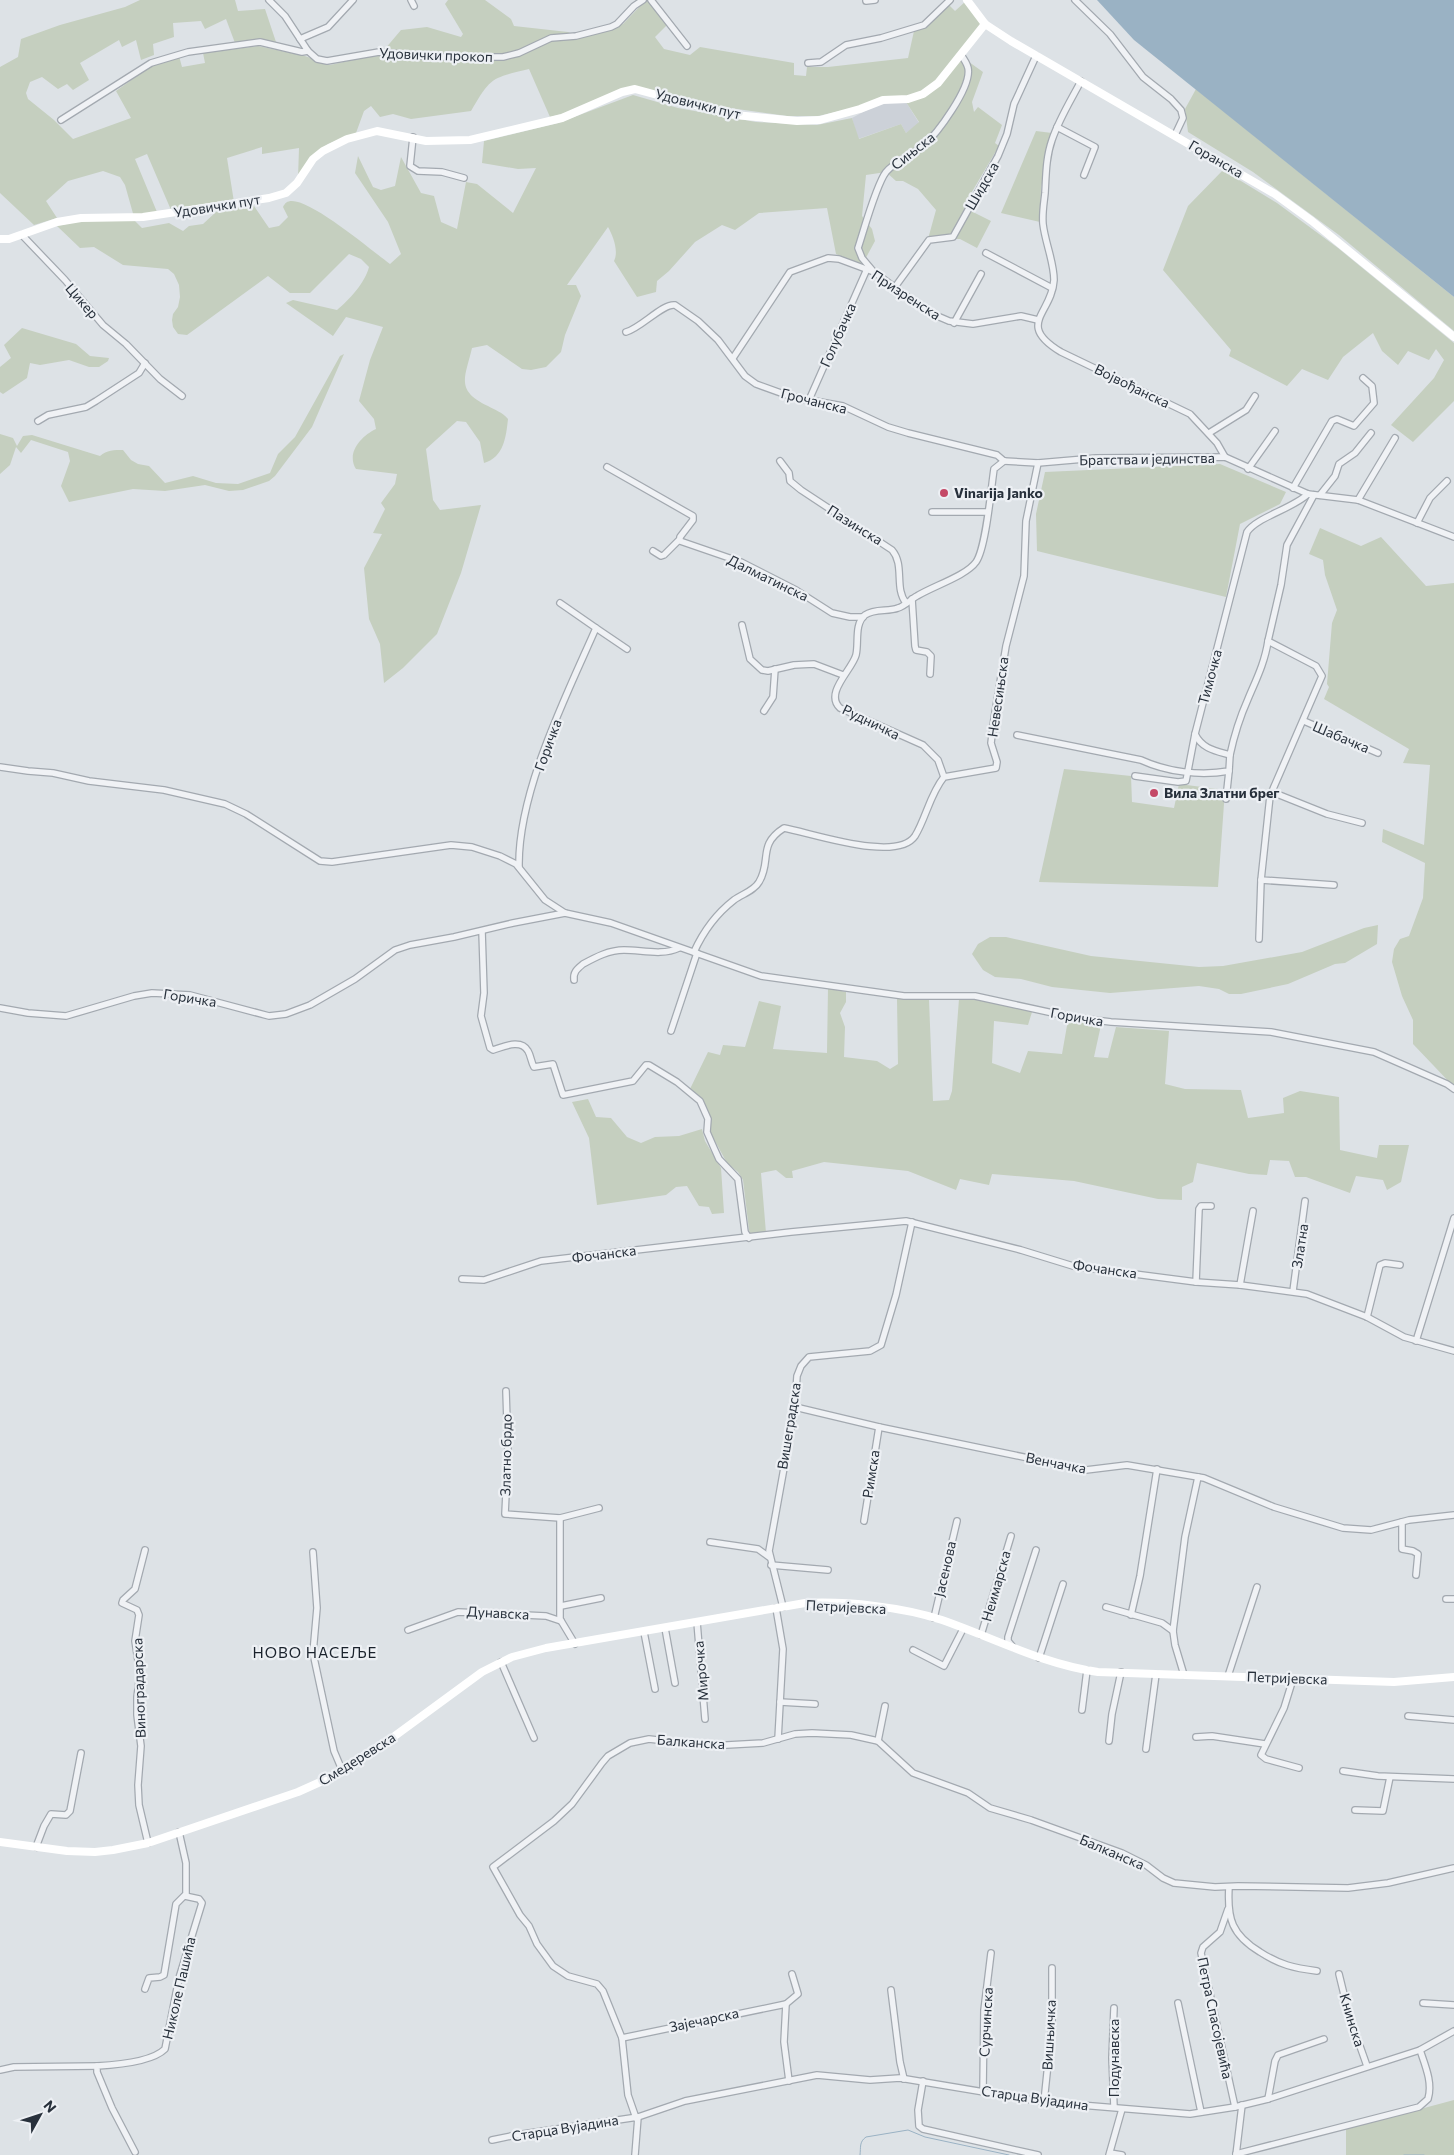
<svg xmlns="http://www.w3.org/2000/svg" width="1454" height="2155" viewBox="0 0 1454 2155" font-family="Commissioner,sans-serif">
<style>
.built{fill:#ccd1d8}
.green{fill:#c5cfbf}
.water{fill:#9ab2c4}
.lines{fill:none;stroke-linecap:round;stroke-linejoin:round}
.stream{stroke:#9ab2c4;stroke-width:1}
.street-casing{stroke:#a3a9b0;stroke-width:8}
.street{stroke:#f0f2f5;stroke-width:5.5}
.secondary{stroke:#fff;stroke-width:8}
.poi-dot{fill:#c44966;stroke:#edf0f4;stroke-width:2}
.labels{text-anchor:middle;stroke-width:4.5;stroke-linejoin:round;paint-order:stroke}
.street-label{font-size:14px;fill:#28313c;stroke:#edf0f4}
.poi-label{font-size:14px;font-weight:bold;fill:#28313c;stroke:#edf0f4;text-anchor:start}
.neighbourhood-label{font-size:15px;letter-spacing:1px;fill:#1a222c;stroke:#edf0f4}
</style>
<rect width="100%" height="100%" fill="#dde2e6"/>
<polygon class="built" points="888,101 906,102 919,123 906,133 901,124 858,139 852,118 876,105"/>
<g class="green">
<path d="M140 0H235L238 11 265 9 276 42 259 39 235 43 226 19 205 29 201 21 173 23 174 37 153 44 154 55 141 60 136 40 122 47 119 40 80 63 89 80 73 90 67 84 58 89 42 77 30 82 26 93 28 99 54 120 73 139 131 118 116 91 151 66 179 56 182 67 205 63 203 53 258 46 305 56 330 65 366 57 379 56 401 30 427 27 461 37 463 34 445 4 448 0H485L511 19 514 26 568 32 579 37 623 24 646 0H650L669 23 655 37 664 49 690 55 700 47 794 63V75L806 76 807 67H828L908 58 914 31 930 23 947 3 955 11 966 1 983 24 928 90 908 96 818 116H787L708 105 634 86 566 113 550 117 529 69C491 78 491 77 471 111L411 119 393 114 380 117 371 106 364 111 356 133 328 144 318 151 298 178 299 148 262 154V147L227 158 234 202 171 210 147 154 135 159 157 212 134 217 125 185 120 177 103 171 68 181 46 201 57 218 34 225 0 193V67L18 57 21 39 60 25 125 7Z"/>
<path d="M962 57 983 72 972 102 974 112 978 107 1002 125 995 143 999 146 963 207 991 221 977 248 960 239H928L936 210 918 189 903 181H896L886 172 866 175 862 216 872 229 875 241 862 265 836 254 827 208 759 213 735 230 722 225 695 242 669 271 657 281 656 292 637 297 614 261C619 251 613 236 608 227L567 285H576L581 296 565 335 561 352 546 367 531 370 522 369 487 345 472 348C465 378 455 390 488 406 495 410 502 412 508 419 506 437 504 457 484 463L480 442 466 422 457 421 426 449 433 500 440 510 481 505 461 573 437 634 403 668 384 683 380 644 369 619 364 568 382 534 373 533 385 509 381 503 395 484 397 474 356 469C346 453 361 436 376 429L374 419 359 401 370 360 383 327 346 317 333 336 286 303 293 300 337 310C349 300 365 283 369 267L361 259 349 254 310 293H290L268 276 187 335 178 334 173 327 172 320 173 314 178 307 180 297 179 285 174 274 168 269 123 265 94 247 80 248 57 226 81 221H135L142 228 169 223 183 231 189 226 203 224 216 212 252 203 269 228 279 226 288 217 283 207C285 203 287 201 292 201 313 201 371 250 390 264L401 254 388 222 355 173 358 156 373 187 381 190 395 186 401 157 421 193 434 196 441 222 457 229 466 182 477 184 513 213 536 168 518 169 482 163 484 141 558 123 633 95 678 108 756 122 817 125 852 118 859 139 901 124 906 133 919 122 906 102 928 95Z"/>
<polygon points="1196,89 1454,297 1454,331 1339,235 1253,172 1188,132 1185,109"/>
<polygon points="1036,131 1052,133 1041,188 1040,222 1001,213"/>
<polygon points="1223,170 1277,203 1338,248 1454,343 1454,401 1413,442 1391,425 1434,378 1444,360 1436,349 1429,360 1408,351 1398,365 1382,351 1373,333 1343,357 1328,380 1302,369 1287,386 1229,356 1231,350 1163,270 1188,206"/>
<polygon points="22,328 76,344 90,356 109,358 108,361 99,367 89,367 69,360 40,365 30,363 27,378 3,394 0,392 0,367 11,358 4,345"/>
<path d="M344 354 312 427 275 476 269 481 243 490 229 491 205 485 165 491 133 489 69 502 61 486 70 461 68 452 31 440 21 453 16 447 10 465 0 474V434L13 438 17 446 23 436 32 435 100 456C107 450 114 450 123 450L131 460 138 464 149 466 165 483 193 476 216 483 238 484 270 473 278 454 295 437 340 356Z"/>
<polygon points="1220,464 1286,492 1280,504 1240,524 1226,597 1037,551 1036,514 1045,472"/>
<polygon points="1320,528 1361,546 1381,537 1426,586 1454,583 1454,1087 1413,1044 1413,1020 1402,996 1392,962 1394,949 1400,939 1409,936 1423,898 1425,863 1382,842 1383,829 1424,845 1430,765 1403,763 1409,749 1324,699 1329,687 1327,684 1332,623 1337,610 1325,575 1323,560 1309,554"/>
<polygon points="1064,769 1131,776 1132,802 1174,808 1179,784 1225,790 1218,887 1039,882"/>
<polygon points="1378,925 1377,944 1345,963 1335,964 1288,984 1241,994 1229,994 1219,989 1199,986 1110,993 1052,987 1021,979 995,977 983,970 972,954 978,944 990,937 1006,937 1091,956 1199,967 1223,966 1302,952 1364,928"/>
<polygon points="828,988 846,992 846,1002 840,1013 845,1027 844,1057 877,1061 890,1069 898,1064 897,999 929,1000 933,1101 949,1100 952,1091 959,999 983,1000 1032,1012 1028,1025 994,1021 992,1063 1020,1073 1028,1051 1062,1054 1068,1020 1101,1025 1094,1057 1108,1058 1116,1027 1169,1031 1165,1084 1185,1089 1241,1090 1248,1118 1284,1113 1283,1098 1300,1091 1339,1097 1340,1150 1377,1158 1379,1145 1409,1145 1401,1182 1387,1190 1383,1180 1356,1176 1350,1193 1306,1177 1295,1177 1289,1161 1270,1160 1267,1175 1249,1174 1197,1163 1193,1182 1182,1187 1182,1200 1158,1199 1074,1181 992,1174 989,1185 960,1179 956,1190 908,1171 824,1162 792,1171 793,1178 786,1178 776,1170 761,1173 766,1233 751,1235 749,1230 743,1180 738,1172 727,1163 710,1132 711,1118 702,1098 690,1089 708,1052 720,1055 723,1045 745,1047 759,1001 781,1006 773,1049 827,1053"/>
<polygon points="588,1099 596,1117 611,1118 627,1137 641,1143 655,1137 679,1136 702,1129 705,1141 721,1168 724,1213 712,1214 709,1207 699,1206 687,1186 676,1187 666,1195 597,1205 589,1138 572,1102"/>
<polygon points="1454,2100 1454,2155 1346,2155 1346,2129"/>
</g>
<polygon class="water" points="1097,0 1454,0 1454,297 1134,40"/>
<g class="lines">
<g class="stream">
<path d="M860 2155C861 2147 859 2142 866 2137L908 2130 925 2137 1009 2155"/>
<polyline points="1404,2155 1424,2155"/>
</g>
<defs>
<g id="street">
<polyline points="269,0 285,16 308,51 317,59 327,61 379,52 432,57 503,57 519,53 551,38 576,36 611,27 617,24 634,6 643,0"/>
<polyline points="411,0 414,6"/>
<polyline points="651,0 687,46"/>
<polyline points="1075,0 1110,34 1143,77 1171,99 1181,110 1183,118 1175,135"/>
<polyline points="866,1 875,0"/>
<polyline points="300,39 328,27 353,0"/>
<polyline points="808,63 821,62 846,45 881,38 924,25 950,0"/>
<path d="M1081 81C1071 100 1059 119 1052 140 1046 157 1046 175 1045 193 1044 203 1042 213 1043 224 1045 242 1054 262 1054 280 1052 314 1015 324 1061 352L1190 414 1217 443 1225 457"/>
<polyline points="61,120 151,63 188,52 260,42 302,52 308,51"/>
<polyline points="1057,127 1095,147 1084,175"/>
<polyline points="413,137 410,166 418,171 442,172 464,178"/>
<polyline points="22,235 65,280 103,325 126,344 160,379 182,396"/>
<polyline points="986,253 1052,288"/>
<path d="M873 271 862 258 858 248C864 230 876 185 886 172 895 161 912 155 923 146 937 134 972 87 968 68 967 64 964 59 961 55"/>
<polyline points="895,287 929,240 953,237 998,156 1007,134 1014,104 1036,56"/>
<polyline points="954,323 981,274"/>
<path d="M626 332C641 328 663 303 675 305L698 321 718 340 745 376 756 384 792 397 843 406 888 427 908 433 989 453 997 455 1004 461"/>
<polyline points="733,358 790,272 828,258 839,259 874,272 928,312 949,321 973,324 1021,316 1038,320"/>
<polyline points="809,400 867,269"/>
<polyline points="38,421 48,415 86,407 96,401 139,373 145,363"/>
<polyline points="1209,433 1246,410 1255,396"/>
<path d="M780 461 789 473 790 481 801 490 892 550C905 565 894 588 906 603"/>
<polyline points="1004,461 1038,463 1096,458 1225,457 1308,494 1358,500 1454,537"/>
<polyline points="607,467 693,516 693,520 680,537 680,541 741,562 796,590 832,613 850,617 863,617"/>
<polyline points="1248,469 1275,431"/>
<polyline points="1293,488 1332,421 1337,419 1354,426 1374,403 1372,386 1363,378"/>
<polyline points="1314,495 1287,545 1281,585 1268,641 1316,666 1322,676 1270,796 1261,880 1334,885"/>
<polyline points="1320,495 1335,476 1339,464 1355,453 1371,433"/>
<polyline points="1358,500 1395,438"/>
<polyline points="932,512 987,512"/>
<polyline points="1417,523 1430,498 1447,481"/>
<polyline points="653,551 661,556 664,555 679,540"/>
<polyline points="912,599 915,646 916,650 927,652 931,656 930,674"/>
<polyline points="742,625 750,659 762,670 768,671 794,665 814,664 843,675"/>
<polyline points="596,628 627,649"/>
<path d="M1268 641C1265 662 1256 680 1248 699 1240 717 1234 736 1230 755 1216 751 1202 749 1195 734L1247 532C1257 517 1292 509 1308 494"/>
<polyline points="764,711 773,697 775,669"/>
<polyline points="1304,721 1378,753"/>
<path d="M1017 735 1141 760C1167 772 1200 776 1229 771L1230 755"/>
<polyline points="0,767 28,771 53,773 89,781 164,790 225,804 246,814 320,861 332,862 451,845 472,847 500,856 516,864 545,900 565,913 611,923 761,976 904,996 975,996 1071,1017 1111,1022 1271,1032 1374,1052 1447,1084 1454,1089"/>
<polyline points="1135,776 1178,782 1186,781 1195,734"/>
<path d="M944 777 938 760 923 745 840 708C824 693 852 670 856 655 859 643 854 624 865 615 875 608 888 612 898 608 905 606 911 599 917 596 933 586 966 576 976 562 986 548 991 489 994 469L1004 461"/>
<polyline points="1272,792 1327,814 1362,823"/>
<polyline points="1226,799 1229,771"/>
<path d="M519 866C518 792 566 696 596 628L560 603"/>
<path d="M482 931 484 993 481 1016 490 1048 493 1050C503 1047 521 1038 528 1051 531 1056 531 1062 534 1067L553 1064 563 1095 633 1081 646 1065H649L677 1082 700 1101 708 1119 707 1132 714 1148 719 1159 738 1179 745 1232 749 1238"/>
<polyline points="1259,939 1261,880"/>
<path d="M694 952C703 932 716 914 734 900 742 894 754 891 759 882 772 861 757 845 784 828 812 833 897 863 915 836 926 818 930 794 944 777L996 768 997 762 991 743 994 719 1006 646 1024 576 1026 521 1038 463"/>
<path d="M574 980C573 972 577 969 583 964 596 957 609 950 624 950 642 950 662 956 679 948"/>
<polyline points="0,1008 28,1013 66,1016 134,996 152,993 190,995 269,1016 286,1014 310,1005 355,979 395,950 410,945 454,937 513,923 565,913"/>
<polyline points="671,1031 697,953"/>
<polyline points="462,1279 484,1280 541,1261 791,1232 906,1221 1021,1250 1073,1266 1196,1282 1240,1285 1307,1294 1367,1317 1404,1337 1454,1351"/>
<polyline points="1196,1282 1199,1209 1201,1206 1211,1206"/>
<polyline points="1240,1285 1253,1211"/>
<polyline points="1293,1291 1305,1201"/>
<polyline points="1367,1317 1380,1265 1385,1263 1400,1265"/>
<polyline points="1416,1341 1454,1218"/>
<polyline points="506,1391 508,1452 505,1514 560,1518 599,1508"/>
<polyline points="795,1407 879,1427 1086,1470 1127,1465 1204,1478 1274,1507 1343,1528 1371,1530 1409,1520 1454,1515"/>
<polyline points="560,1518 560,1619 575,1644"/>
<polyline points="864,1521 879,1427"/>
<polyline points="1402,1522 1402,1549 1413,1551 1418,1554 1416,1575"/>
<polyline points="710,1542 758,1549 769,1557"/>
<polyline points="145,1550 135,1589 123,1600 122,1603 137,1610 139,1615 135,1641 140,1674 137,1697 137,1715 141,1746 138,1785 139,1805 148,1843"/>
<polyline points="313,1552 317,1608 313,1653 334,1751 342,1770"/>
<polyline points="771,1565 828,1570"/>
<polyline points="1446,1599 1454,1599"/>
<polyline points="561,1606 601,1598"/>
<polyline points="783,1607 769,1551 795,1407 797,1376 801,1366 809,1357 870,1351 881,1345 896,1295 912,1222"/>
<polyline points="1106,1607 1162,1623 1173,1631"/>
<polyline points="776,1608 783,1649 778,1739"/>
<polyline points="1131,1615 1140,1576 1157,1469"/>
<polyline points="934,1618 957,1521"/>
<polyline points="697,1622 705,1719"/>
<polyline points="665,1628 675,1683"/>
<polyline points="408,1630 458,1612 546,1616 561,1621"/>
<polyline points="644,1632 655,1689"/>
<polyline points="981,1635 1011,1536"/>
<polyline points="1013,1647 1008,1641 1008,1637 1036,1550"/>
<polyline points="913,1650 944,1666 963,1629"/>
<polyline points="1039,1658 1063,1584"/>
<polyline points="501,1662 534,1738"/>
<polyline points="1184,1675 1175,1645 1173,1631 1185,1537 1198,1477"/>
<polyline points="1228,1676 1257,1587"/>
<polyline points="1293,1679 1284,1708 1261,1755 1266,1759 1299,1768"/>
<polyline points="780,1702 815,1704"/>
<polyline points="1082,1710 1087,1670"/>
<polyline points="1408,1716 1454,1720"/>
<polyline points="1196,1737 1212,1736 1265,1744"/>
<polyline points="878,1741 885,1706"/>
<polyline points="1109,1741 1112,1714 1121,1672"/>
<polyline points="1146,1749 1156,1674"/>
<polyline points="1343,1771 1378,1776 1454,1779"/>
<polyline points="1355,1810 1383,1811 1390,1777"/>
<polyline points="36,1847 44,1826 51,1814 66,1815 70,1811 81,1753"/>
<path d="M1229 1887C1227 1919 1232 1935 1260 1952 1280 1965 1294 1968 1317 1971"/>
<polyline points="1228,1909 1220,1932 1203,1947 1201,1953 1235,2107"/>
<polyline points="1339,1974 1349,2015 1367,2066"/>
<polyline points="145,1989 149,1978 160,1977 164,1975 176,1904 186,1894 186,1863 179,1832"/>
<polyline points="891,1990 900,2062 904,2079"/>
<polyline points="1178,2003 1201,2112"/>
<polyline points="1423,2003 1454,2005"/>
<polyline points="1114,2008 1112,2058 1114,2107"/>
<polyline points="622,2038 786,2004"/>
<polyline points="0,2070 14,2067 97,2066"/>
<polyline points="789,2081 784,2042 786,2004 798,1994 792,1974"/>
<polyline points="923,2081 918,2110 919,2126 923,2129 1038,2155"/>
<polyline points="983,2091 984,2010 991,1953"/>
<polyline points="1268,2099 1275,2061 1278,2055 1324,2039"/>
<polyline points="1044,2102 1052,2025 1052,1968"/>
<polyline points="636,2118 628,2095 622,2038 603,1991 597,1984 568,1976 553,1966 537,1944 529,1926 520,1915 493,1867 554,1821 572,1804 602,1763 608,1756 630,1743 649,1739 709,1746 763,1743 795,1734 812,1733 851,1735 878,1741 913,1773 968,1793 990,1808 1031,1820 1122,1853 1146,1865 1163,1878 1174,1883 1215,1887 1238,1886 1348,1888 1388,1883 1454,1868"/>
<polyline points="492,2140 516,2135 638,2117 685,2101 817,2075 870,2080 900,2078 1044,2102 1190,2114 1235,2107 1268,2099 1420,2050 1454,2031"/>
<path d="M135 2152 112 2108 97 2072V2066C115 2065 152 2062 165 2049L179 1978 202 1903 199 1899 185 1896"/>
<polyline points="1110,2153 1122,2155"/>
<path d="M1236 2154 1419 2107 1428 2099C1433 2083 1425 2065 1420 2050"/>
<polyline points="635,2155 638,2117"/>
<polyline points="1109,2155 1122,2109"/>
<polyline points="1236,2155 1242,2105"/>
</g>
</defs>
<use href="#street" class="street-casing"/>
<use href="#street" class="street"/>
<g class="secondary">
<polyline points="967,0 985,24 1011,41 1275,194 1312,221 1454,337"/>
<polyline points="0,239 9,239 57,222 81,218 143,217 269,198 286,193 297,183 313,159 323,151 347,139 377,131 426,141 470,140 562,118 622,92 635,89 713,110 735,115 797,121 820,120 860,109 883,100 908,99 923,94 938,83 985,24"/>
<path d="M0 1842 67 1851 95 1852 113 1850 148 1843 298 1792 329 1778 392 1738 482 1672 512 1657 546 1648 805 1603C848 1601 902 1607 942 1620 994 1638 1042 1664 1098 1672L1394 1682 1454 1677"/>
</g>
</g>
<g class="poi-dot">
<circle cx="944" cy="493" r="5"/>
<circle cx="1154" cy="793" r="5"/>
</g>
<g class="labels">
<g class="street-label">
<text transform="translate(436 55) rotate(2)" y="5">Удовички прокоп</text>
<text transform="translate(698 104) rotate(14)" y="5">Удовички пут</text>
<text transform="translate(913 151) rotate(-38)" y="5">Сињска</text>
<text transform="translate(1216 159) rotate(30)" y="5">Горанска</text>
<text transform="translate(982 186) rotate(-60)" y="5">Шидска</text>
<text transform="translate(217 206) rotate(-9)" y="5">Удовички пут</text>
<text transform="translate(906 295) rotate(33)" y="5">Призренска</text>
<text transform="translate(82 301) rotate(49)" y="5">Цикер</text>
<text transform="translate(838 335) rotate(-66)" y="5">Голубачка</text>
<text transform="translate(1132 386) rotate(26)" y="5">Војвођанска</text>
<text transform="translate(814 401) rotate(14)" y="5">Грочанска</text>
<text transform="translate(1147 459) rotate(-1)" y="5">Братства и јединства</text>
<text transform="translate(855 525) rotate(32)" y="5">Пазинска</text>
<text transform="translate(768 578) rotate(26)" y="5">Далматинска</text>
<text transform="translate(1210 677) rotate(-75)" y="5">Тимочка</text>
<text transform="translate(998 697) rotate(-82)" y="5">Невесињска</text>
<text transform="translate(871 722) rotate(26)" y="5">Рудничка</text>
<text transform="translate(1341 737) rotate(23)" y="5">Шабачка</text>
<text transform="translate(548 745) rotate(-70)" y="5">Горичка</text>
<text transform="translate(190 998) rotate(9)" y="5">Горичка</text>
<text transform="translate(1077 1017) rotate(10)" y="5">Горичка</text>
<text transform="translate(1300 1246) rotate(-81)" y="5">Златна</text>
<text transform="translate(604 1254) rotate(-7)" y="5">Фочанска</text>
<text transform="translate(1105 1269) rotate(8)" y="5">Фочанска</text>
<text transform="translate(789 1426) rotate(-81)" y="5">Вишеградска</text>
<text transform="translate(506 1455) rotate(-89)" y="5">Златно брдо</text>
<text transform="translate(1056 1463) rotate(11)" y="5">Венчачка</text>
<text transform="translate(871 1474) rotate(-81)" y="5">Римска</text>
<text transform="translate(945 1569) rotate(-77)" y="5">Јасенова</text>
<text transform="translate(996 1586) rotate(-74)" y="5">Неимарска</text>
<text transform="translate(846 1607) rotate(3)" y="5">Петријевска</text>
<text transform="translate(498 1613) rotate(3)" y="5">Дунавска</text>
<text transform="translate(701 1671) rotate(-95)" y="5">Мирочка</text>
<text transform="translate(1287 1678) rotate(2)" y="5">Петријевска</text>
<text transform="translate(139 1688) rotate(-92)" y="5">Виноградарска</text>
<text transform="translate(691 1742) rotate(4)" y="5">Балканска</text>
<text transform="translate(357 1759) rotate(-32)" y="5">Смедеревска</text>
<text transform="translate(1112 1852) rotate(23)" y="5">Балканска</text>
<text transform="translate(179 1988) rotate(-77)" y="5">Николе Пашића</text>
<text transform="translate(1215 2018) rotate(78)" y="5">Петра Спасојевића</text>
<text transform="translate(704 2020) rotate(-12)" y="5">Зајечарска</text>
<text transform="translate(1352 2020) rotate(73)" y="5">Книнска</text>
<text transform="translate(986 2022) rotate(-87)" y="5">Сурчинска</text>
<text transform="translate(1049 2035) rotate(-87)" y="5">Вишњичка</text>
<text transform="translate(1114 2058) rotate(-90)" y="5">Подунавска</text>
<text transform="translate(1035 2098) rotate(8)" y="5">Старца Вујадина</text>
<text transform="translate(565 2128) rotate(-9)" y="5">Старца Вујадина</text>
</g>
<g class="poi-label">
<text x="954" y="498">Vinarija Janko</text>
<text x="1164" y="798">Вила Златни брег</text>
</g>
<g class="neighbourhood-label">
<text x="315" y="1658">НОВО НАСЕЉЕ</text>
</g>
</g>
<g transform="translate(40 2115) rotate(50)" stroke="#edf0f4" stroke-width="4" paint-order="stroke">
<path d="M0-4L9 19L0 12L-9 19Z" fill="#28313c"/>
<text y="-8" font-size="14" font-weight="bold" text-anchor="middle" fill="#28313c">N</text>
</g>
</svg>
